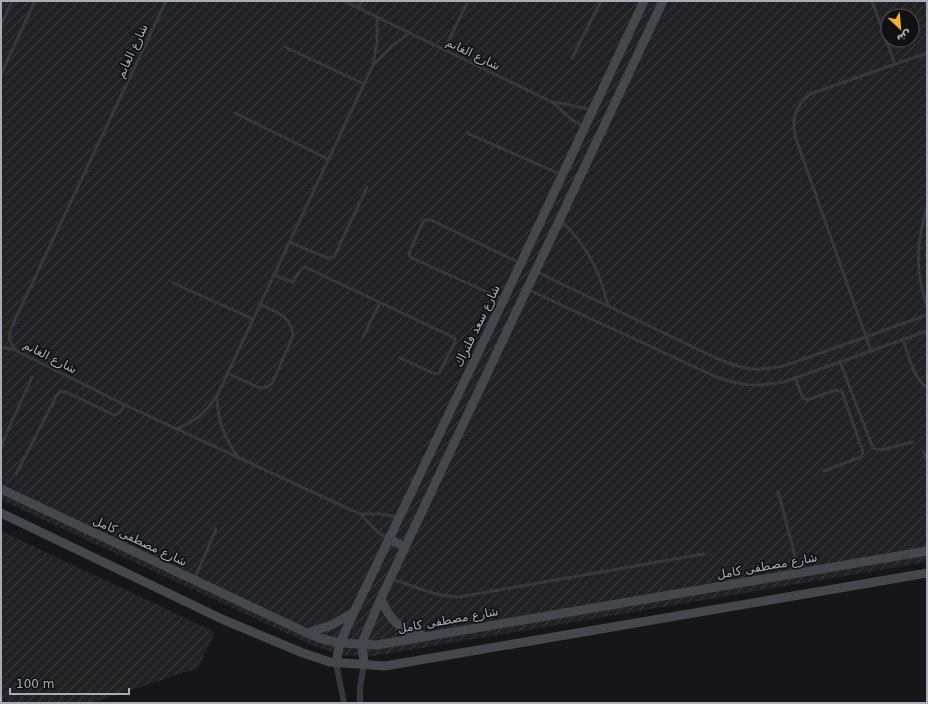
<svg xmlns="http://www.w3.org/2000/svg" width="928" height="704" viewBox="0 0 928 704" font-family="'DejaVu Sans','Noto Naskh Arabic',sans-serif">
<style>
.industrial{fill:url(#industrial-furrows);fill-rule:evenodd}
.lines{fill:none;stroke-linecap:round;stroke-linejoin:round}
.lane{stroke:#37383d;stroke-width:3}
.street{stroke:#37383d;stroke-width:6}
.secondary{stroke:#45474d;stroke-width:9}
.labels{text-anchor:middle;stroke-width:3.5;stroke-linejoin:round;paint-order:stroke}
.street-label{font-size:12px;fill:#a8adb8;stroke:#111113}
</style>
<defs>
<pattern id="industrial-furrows" width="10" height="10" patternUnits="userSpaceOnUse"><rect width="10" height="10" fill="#222225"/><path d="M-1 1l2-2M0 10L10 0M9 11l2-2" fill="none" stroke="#3f3f43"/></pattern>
</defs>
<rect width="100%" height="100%" fill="#161618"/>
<g class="industrial">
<path d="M1 1H927V562L374 656 342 655 316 647 1 500ZM888 16H912V40H888Z"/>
<polygon points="1,531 215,632 198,668 91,703 1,703"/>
</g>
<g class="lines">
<g class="lane">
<path d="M166 1 12 326C8 336 9 341 15 350L125 405 360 514 378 532 387 538"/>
<polyline points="344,1 552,102 566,104 591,110"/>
<polyline points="872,1 895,64"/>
<polyline points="358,8 362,1"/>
<polyline points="1,25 12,1"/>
<polyline points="285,47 364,84"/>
<polyline points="444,50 468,1"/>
<polyline points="572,58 601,1"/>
<polyline points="373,65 390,48 409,33"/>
<polyline points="1,74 35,1"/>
<polyline points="552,102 572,120 583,126"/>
<polyline points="235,113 328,159"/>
<polyline points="467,133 562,175"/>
<path d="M927 208C916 243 915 272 927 306"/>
<path d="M561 221C586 244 601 273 608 306"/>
<polyline points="289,242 328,258 334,257 367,187"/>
<path d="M537 272 716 358C744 370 757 372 787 365L927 315"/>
<polyline points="273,275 293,282 302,268 305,267 455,338 455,342 439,373 435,374 400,358"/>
<polyline points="173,283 253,319"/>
<path d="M529 290 714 376C740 386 757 387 784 382L927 331"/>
<polyline points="502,299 410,257 409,253 423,222 425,220 431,220 520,263"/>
<polyline points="363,337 380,303"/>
<path d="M903 340C908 353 914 381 927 387"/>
<polyline points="1,347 15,350"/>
<path d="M871 351 796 139C791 118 794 108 810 94L927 53"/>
<polyline points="840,362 873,448 881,450 913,442"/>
<path d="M227 373 260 388C266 388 269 387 273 382L293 336C292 316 275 312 260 304"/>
<polyline points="795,378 803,398 807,400 836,390 842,392 863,452 861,457 824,471"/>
<path d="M217 396C218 421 223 436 238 457"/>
<path d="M176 429C196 421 205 413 217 396L373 65 377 41V17"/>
<polyline points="1,446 32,377"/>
<polyline points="924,452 927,460"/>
<polyline points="16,474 57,395 60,392 66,392 114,415 119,413 125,405"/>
<polyline points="778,491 799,571"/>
<polyline points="360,514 380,514 398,517"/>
<polyline points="195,578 216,529"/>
<path d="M392 579C414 586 436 597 459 597L703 554"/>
</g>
<g class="street">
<polyline points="336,663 344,703"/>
<polyline points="360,703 360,687 364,664"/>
</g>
<g class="secondary">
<polyline points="1,489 307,633 322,639 340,643 377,645 927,551"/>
<polyline points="1,513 224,620 303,653 330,662 385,666 927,573"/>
<polyline points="389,539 405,547"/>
<path d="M381 598C388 618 401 632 422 635"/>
<polyline points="307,633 332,625 354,612"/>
<polyline points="336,663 340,643 354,612 512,282 644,1"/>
<polyline points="364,664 362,643 381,598 663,1"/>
</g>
</g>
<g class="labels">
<g class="street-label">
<text transform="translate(132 51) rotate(-65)" y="4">شارع الغانم</text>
<text transform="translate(473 54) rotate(26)" y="4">شارع الغانم</text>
<text transform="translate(477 326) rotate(-64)" y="4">شارع سعد فلتراك</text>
<text transform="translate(50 357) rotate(27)" y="4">شارع الغانم</text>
<text transform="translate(140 541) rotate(25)" y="4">شارع مصطفى كامل</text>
<text transform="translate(767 566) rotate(-10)" y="4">شارع مصطفى كامل</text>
<text transform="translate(448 620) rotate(-10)" y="4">شارع مصطفى كامل</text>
</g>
</g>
<rect width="928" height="704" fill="none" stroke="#a8adb8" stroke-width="4"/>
<g transform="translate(900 28) rotate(154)"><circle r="19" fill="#111113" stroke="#4d4f55"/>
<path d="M0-3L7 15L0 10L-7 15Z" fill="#f2b134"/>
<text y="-6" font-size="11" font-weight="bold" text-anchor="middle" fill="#a8adb8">ش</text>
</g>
<path d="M10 688v6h119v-6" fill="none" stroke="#a8adb8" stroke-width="2"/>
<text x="16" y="688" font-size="12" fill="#a8adb8" stroke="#111113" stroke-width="3" paint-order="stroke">100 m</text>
</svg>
